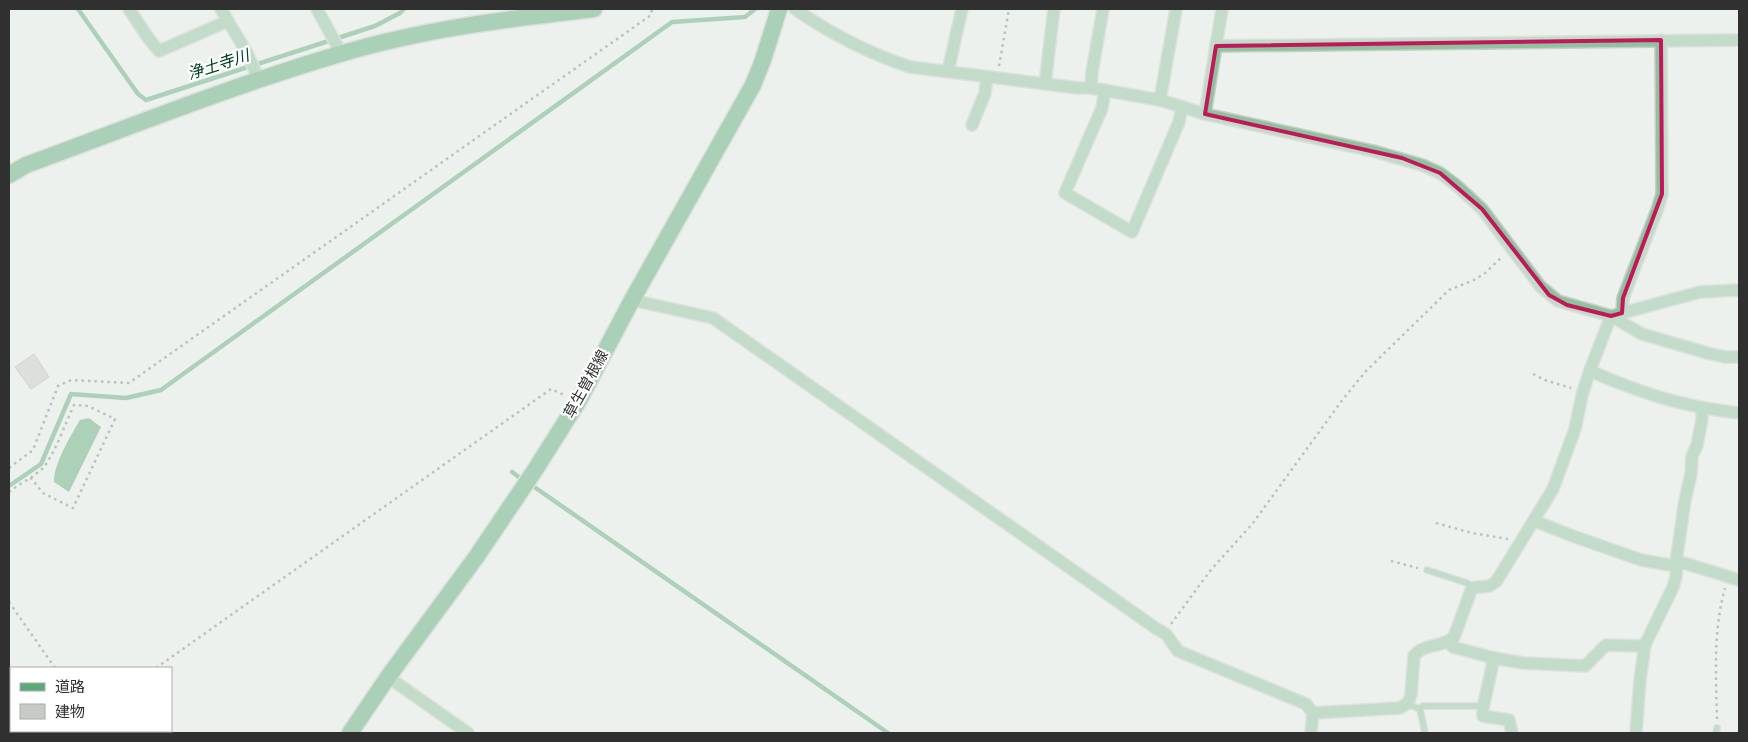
<svg xmlns="http://www.w3.org/2000/svg" width="1748" height="742" viewBox="0 0 1748 742" font-family="'Fira Sans Condensed','Noto Sans JP',sans-serif">
<style>
.water{fill:#5eaa78}
.lines{fill:none;stroke-linecap:round;stroke-linejoin:round}
.stream{stroke:#5eaa78;stroke-width:4.5}
.building{fill:#c7cbc8;stroke:#adb1ae}
.lane-casing{stroke:#cacecb;stroke-width:8}
.street-casing{stroke:#cacecb;stroke-width:14}
.secondary-casing{stroke:#cacecb;stroke-width:19}
.path{stroke:#848785;stroke-width:2.5;stroke-dasharray:2.5 4;stroke-linecap:butt}
.lane{stroke:#8fc39e;stroke-width:5.5}
.street{stroke:#8fc39e;stroke-width:11}
.secondary{stroke:#59ab76;stroke-width:16}
.marked{fill:none;stroke:#c2185b;stroke-width:4;stroke-linejoin:round}
.labels{text-anchor:middle;stroke-width:4.5;stroke-linejoin:round;paint-order:stroke}
.street-label{font-size:15px;fill:#2f302f;stroke:#fff}
.water-label{font-size:16px;font-style:italic;fill:#014020;stroke:#fff}
</style>
<rect width="100%" height="100%" fill="#ecf1ed"/>
<path class="water" d="M89 418 101 427 69 492 54 482C53 465 71 435 80 420Z"/>
<g class="lines">
<g class="stream">
<polyline points="78,9 138,94 146,100 375,26 400,13 404,9"/>
<polyline points="512,472 523,480"/>
<polyline points="530,484 888,733"/>
<polyline points="9,486 41,464 71,394 126,398 161,390 672,22 745,17 755,9"/>
</g>
</g>
<polygon class="building" points="34,354 49,377 31,389 15,367"/>
<g class="lines">
<defs>
<g id="lane">
<polyline points="1427,570 1467,583 1472,588"/>
<polyline points="1407,704 1420,709 1425,733"/>
<polyline points="1420,709 1423,706 1475,706 1483,708"/>
<polyline points="1716,733 1717,728"/>
</g>
<g id="street">
<polyline points="129,9 149,39 159,51 228,21"/>
<polyline points="221,9 247,53 259,80"/>
<polyline points="317,9 341,53"/>
<path d="M795 9C831 34 868 53 910 67L1078 88H1091L1160 100 1205 114 1373 151 1422 165 1440 173 1456 185 1482 209 1540 286 1558 301 1611 316 1642 334 1656 338 1707 353 1725 357H1739"/>
<polyline points="1216,46 1739,40"/>
<polyline points="948,71 962,9"/>
<polyline points="1045,84 1054,9"/>
<polyline points="1091,88 1092,72 1103,9"/>
<polyline points="1105,90 1102,108 1065,193 1132,232 1179,122 1182,107"/>
<polyline points="1160,100 1176,9"/>
<polyline points="1205,114 1222,9"/>
<polyline points="972,125 985,93 987,77"/>
<polyline points="632,300 713,318 1157,629 1166,634 1178,651 1306,704 1313,713 1311,733"/>
<polyline points="1622,313 1623,298 1657,210 1662,194 1661,40"/>
<polyline points="1615,315 1700,292 1739,290"/>
<path d="M1590 370C1600 376 1611 380 1622 384 1663 400 1696 408 1739 413"/>
<polyline points="1535,521 1570,535 1641,560 1676,566 1684,563 1739,580"/>
<polyline points="1449,642 1453,647 1494,658 1523,663 1585,666 1606,645 1637,646 1645,645"/>
<polyline points="1494,658 1483,708 1483,716 1509,720 1512,733"/>
<polyline points="388,677 468,733"/>
<path d="M1313 713 1400 708 1408 703 1411 695 1414 656C1423 643 1443 648 1454 637L1472 588 1489 586 1496 582 1553 489 1575 429 1582 395 1590 370 1611 316"/>
<polyline points="1636,733 1640,680 1645,645 1673,587 1676,577 1677,555 1685,500 1691,474 1692,456 1697,445 1702,419 1702,409"/>
</g>
<g id="secondary">
<path d="M9 175 26 165C130 127 234 85 340 54 423 29 508 19 594 9"/>
<polyline points="350,733 388,677 477,556 535,470 578,402 632,300 753,85 763,60 779,9"/>
</g>
</defs>
<use href="#lane" class="lane-casing"/>
<use href="#street" class="street-casing"/>
<use href="#secondary" class="secondary-casing"/>
<g class="path">
<polyline points="999,66 1009,9"/>
<polyline points="1533,374 1545,380 1571,388"/>
<polyline points="9,468 33,450 58,386 71,380 129,383 651,15 652,9"/>
<path d="M9 492C19 484 32 478 42 469 54 457 66 421 74 405L88 406 115 419 73 508 43 493 30 477"/>
<polyline points="1436,523 1472,533 1508,539"/>
<polyline points="1391,561 1418,568"/>
<polyline points="9,602 55,668"/>
<polyline points="1171,624 1210,571 1253,523 1343,399 1366,371 1449,290 1474,280 1484,274 1502,257"/>
<polyline points="156,668 551,389 564,395"/>
<path d="M1717 719C1716 674 1713 632 1725 588"/>
<polyline points="100,731 101,733"/>
<polyline points="64,733 68,731"/>
</g>
<use href="#lane" class="lane"/>
<use href="#street" class="street"/>
<use href="#secondary" class="secondary"/>
</g>
<path d="M0 0H1748V742H0ZM1661 40 1662 194 1623 298 1622 313 1611 316 1567 305 1549 295 1482 209 1440 173 1402 158 1205 114 1216 46Z" fill="#ecf1ed" fill-opacity=".55" fill-rule="evenodd"/>
<path class="marked" d="M1661 40 1662 194 1623 298 1622 313 1611 316 1567 305 1549 295 1482 209 1440 173 1402 158 1205 114 1216 46Z"/>
<g class="labels">
<g class="street-label">
<text transform="translate(586 384) rotate(-61)" y="5">草生曽根線</text>
</g>
<g class="water-label">
<text transform="translate(218 64) rotate(-18)" y="6">浄土寺川</text>
</g>
</g>
<rect width="1748" height="742" fill="none" stroke="#2f302f" stroke-width="20"/>
<rect x="10" y="667" width="162" height="65" fill="#ffffff" stroke="#acacac"/>
<rect x="20" y="683" width="25" height="8" fill="#59ab76" stroke="#acacac"/>
<text x="55" y="692" font-size="15" fill="#2f302f">道路</text>
<rect x="20" y="704" width="25" height="15" fill="#c7cbc8" stroke="#acacac"/>
<text x="55" y="717" font-size="15" fill="#2f302f">建物</text>
</svg>
